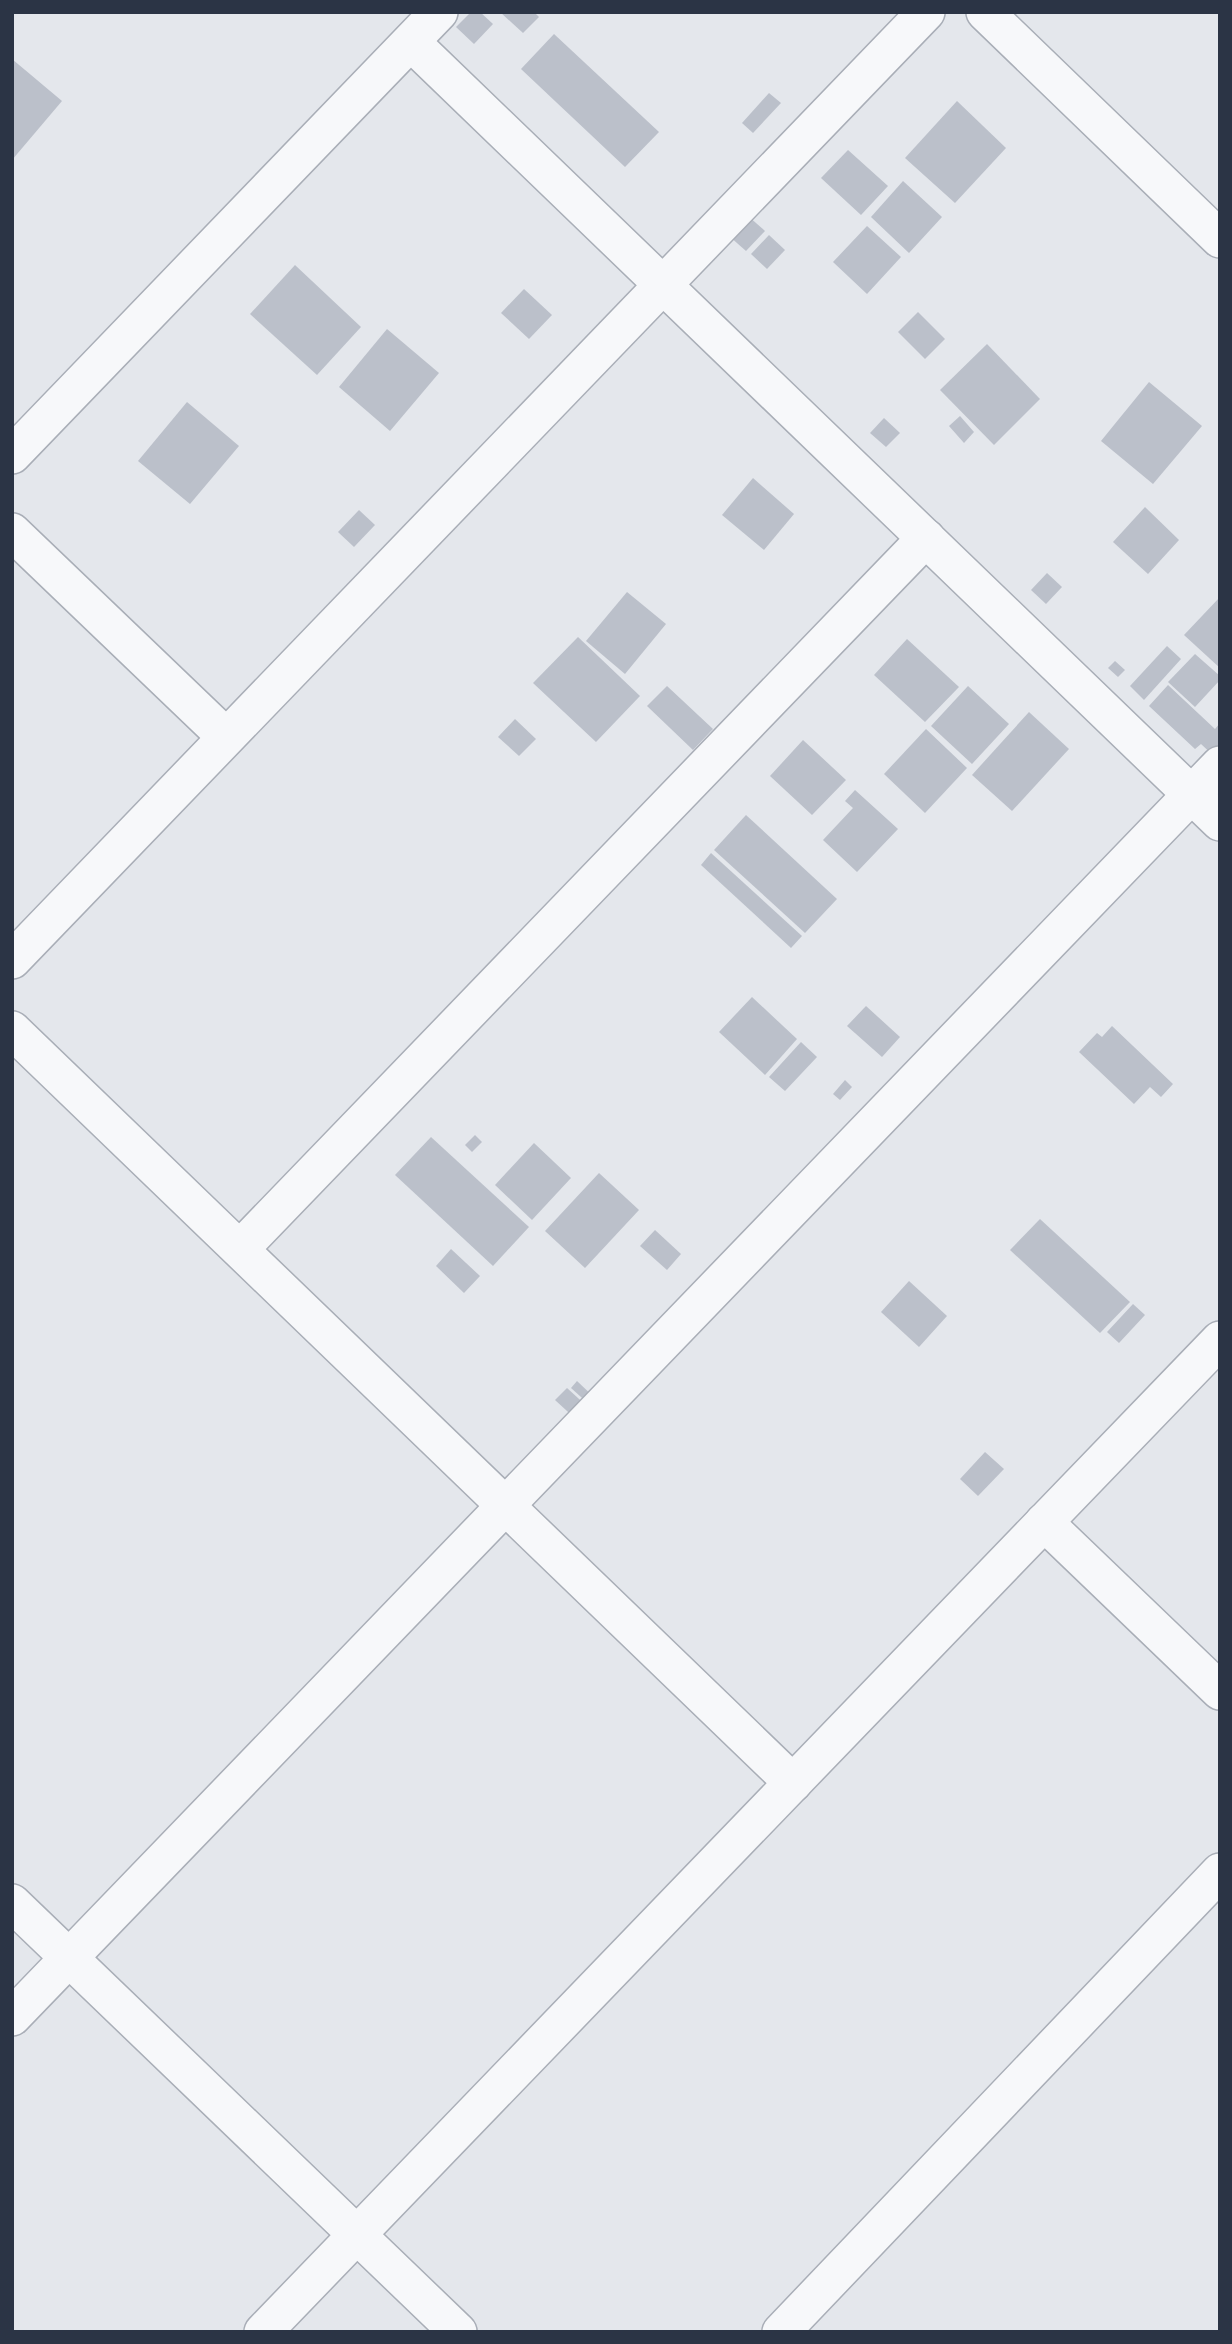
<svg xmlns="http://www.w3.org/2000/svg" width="1232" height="2344" viewBox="0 0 1232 2344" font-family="Mulish,sans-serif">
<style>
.building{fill:#bbc0ca}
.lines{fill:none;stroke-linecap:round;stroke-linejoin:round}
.minor-casing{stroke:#a9aeb7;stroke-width:40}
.minor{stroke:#f7f8fa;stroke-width:37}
</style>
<rect width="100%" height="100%" fill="#e4e7ec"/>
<g class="building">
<polygon points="471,12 480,12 493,24 474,44 456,27"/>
<polygon points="500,12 534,12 539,17 523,33"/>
<polygon points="554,34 659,132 625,167 521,69"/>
<polygon points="12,59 62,101 12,160"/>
<polygon points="769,93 781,103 753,133 742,123"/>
<polygon points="957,101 1006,148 955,203 905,158"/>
<polygon points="848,150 888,186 861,215 821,178"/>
<polygon points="903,181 942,217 909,253 871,217"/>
<polygon points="748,216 765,231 746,251 729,236"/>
<polygon points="867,226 901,257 867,294 833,262"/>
<polygon points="769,235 785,250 767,269 751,254"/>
<polygon points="295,265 361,327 317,375 250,314"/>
<polygon points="524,289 552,315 529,339 501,313"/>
<polygon points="918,312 945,339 925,359 898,332"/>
<polygon points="387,329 439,373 390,431 339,387"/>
<polygon points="987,344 1040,399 994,445 940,390"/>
<polygon points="1149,382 1202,426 1153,484 1101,441"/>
<polygon points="187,402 239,446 190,504 138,461"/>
<polygon points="960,416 974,432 964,443 949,426"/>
<polygon points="884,418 900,433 886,447 870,433"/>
<polygon points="753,478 794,514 764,550 722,515"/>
<polygon points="1145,507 1179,540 1148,574 1113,542"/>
<polygon points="359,510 375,525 354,547 338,532"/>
<polygon points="1047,573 1062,587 1046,604 1031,590"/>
<polygon points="627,592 666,624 625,674 586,641"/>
<polygon points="1220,597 1220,668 1184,635"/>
<polygon points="578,637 640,696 596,742 533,683"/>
<polygon points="907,639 959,687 925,722 874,675"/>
<polygon points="1167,646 1181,659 1144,700 1130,686"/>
<polygon points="1195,654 1220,676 1220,680 1195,707 1168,682"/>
<polygon points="1115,661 1125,670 1118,677 1108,668"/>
<polygon points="1168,685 1215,729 1220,723 1220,756 1217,759 1201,744 1195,749 1149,706"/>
<polygon points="667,686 713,729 693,750 647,706"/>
<polygon points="968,686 1009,724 972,764 931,726"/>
<polygon points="1029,712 1069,749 1012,811 972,775"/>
<polygon points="515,719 536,739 519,756 498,737"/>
<polygon points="926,729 967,768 925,813 884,774"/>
<polygon points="803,740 846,780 812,815 770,776"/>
<polygon points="855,790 898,829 857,872 823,840 853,808 845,801"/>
<polygon points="746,815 837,899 805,933 714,850"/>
<polygon points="711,853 802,936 791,948 701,865"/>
<polygon points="752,997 797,1039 765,1075 719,1032"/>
<polygon points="866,1006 900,1037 882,1057 847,1026"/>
<polygon points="1112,1026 1173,1084 1161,1097 1150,1087 1134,1104 1079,1052 1097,1033 1102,1037"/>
<polygon points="801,1042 817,1057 785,1091 769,1077"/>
<polygon points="845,1080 852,1087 840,1100 833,1094"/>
<polygon points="475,1135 482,1142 472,1152 465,1145"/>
<polygon points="431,1137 529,1227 493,1266 395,1175"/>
<polygon points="534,1143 571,1178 532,1220 495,1185"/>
<polygon points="599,1173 639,1210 585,1268 545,1231"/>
<polygon points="1040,1219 1130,1302 1100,1333 1010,1250"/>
<polygon points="655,1230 681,1254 667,1270 640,1246"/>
<polygon points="451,1249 480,1276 464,1293 436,1266"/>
<polygon points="909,1281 947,1316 919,1347 881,1312"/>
<polygon points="1133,1304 1145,1315 1119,1343 1107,1332"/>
<polygon points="577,1381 597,1400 591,1406 571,1388"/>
<polygon points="567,1388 590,1409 579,1422 555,1400"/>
<polygon points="985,1452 1004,1469 978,1496 960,1479"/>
</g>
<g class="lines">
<defs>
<g id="minor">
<polyline points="985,12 1220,239"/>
<polyline points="411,42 1220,822"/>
<polyline points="12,455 439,12"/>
<polyline points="12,532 226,737"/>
<polyline points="12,960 926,12"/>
<polyline points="12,1030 793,1783"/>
<polyline points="240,1249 926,538"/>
<polyline points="1044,1522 1220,1691"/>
<polyline points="12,1903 458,2332"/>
<polyline points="12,2017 1220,765"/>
<polyline points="263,2332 1220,1340"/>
<polyline points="781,2332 1220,1872"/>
</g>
</defs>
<use href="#minor" class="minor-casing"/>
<use href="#minor" class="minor"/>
</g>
<rect width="1232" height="2344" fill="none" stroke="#2b3445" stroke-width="28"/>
</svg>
